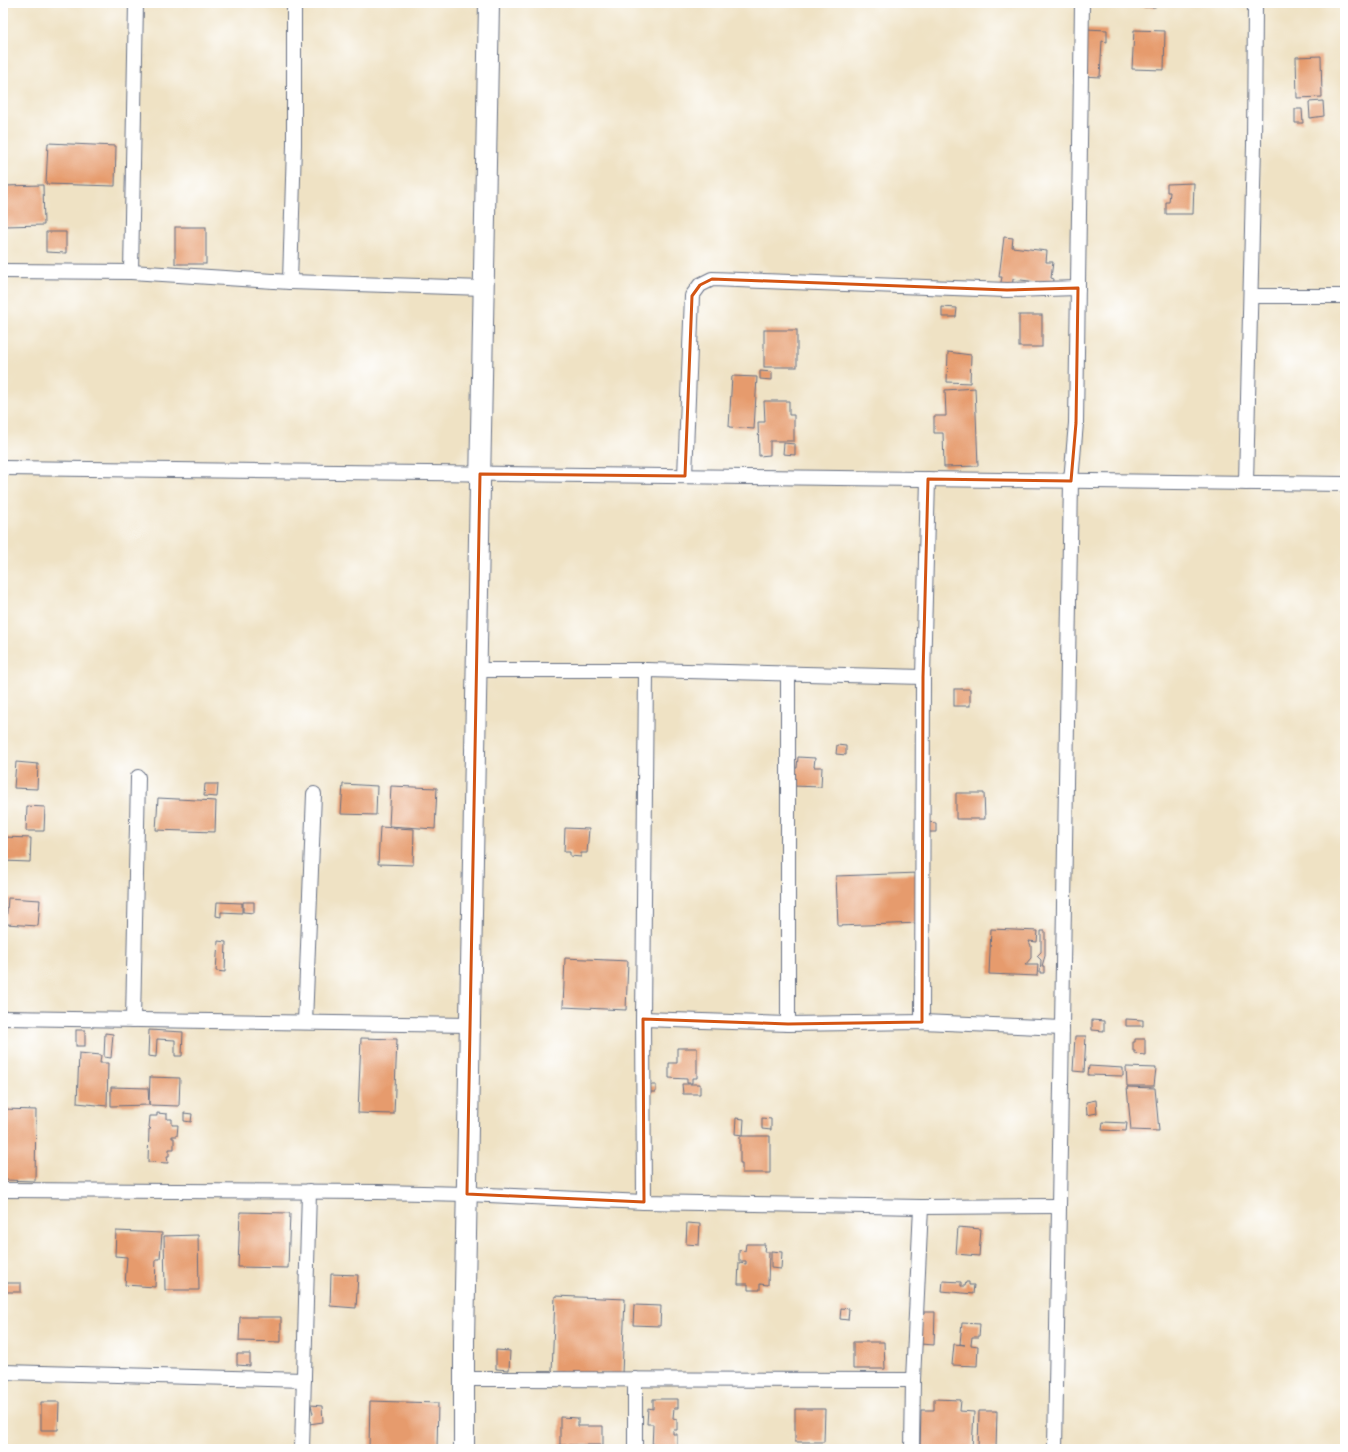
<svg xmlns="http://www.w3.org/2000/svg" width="1348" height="1452" viewBox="0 0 1348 1452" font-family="Pangolin,sans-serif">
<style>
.building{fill:#e69b6d}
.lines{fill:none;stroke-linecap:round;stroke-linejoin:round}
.street-casing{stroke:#656e82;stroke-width:16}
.secondary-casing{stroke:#656e82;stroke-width:22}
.street{stroke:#fff;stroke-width:14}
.secondary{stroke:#fff;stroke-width:20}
.marked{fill:none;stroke:#d45514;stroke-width:3;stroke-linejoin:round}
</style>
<rect width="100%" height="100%" fill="#fff"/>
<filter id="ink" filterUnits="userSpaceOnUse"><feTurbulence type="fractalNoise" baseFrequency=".025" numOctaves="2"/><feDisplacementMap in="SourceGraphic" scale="8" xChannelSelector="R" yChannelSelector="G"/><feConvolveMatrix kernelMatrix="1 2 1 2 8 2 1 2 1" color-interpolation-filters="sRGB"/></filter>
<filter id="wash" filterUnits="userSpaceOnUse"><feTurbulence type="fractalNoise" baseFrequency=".012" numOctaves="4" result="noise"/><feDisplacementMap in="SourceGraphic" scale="16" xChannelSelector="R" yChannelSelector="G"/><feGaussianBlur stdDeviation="0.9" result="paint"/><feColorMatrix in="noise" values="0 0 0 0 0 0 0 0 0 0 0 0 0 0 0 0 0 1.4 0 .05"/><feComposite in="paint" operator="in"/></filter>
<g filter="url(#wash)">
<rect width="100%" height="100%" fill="#efe2c4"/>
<g id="blocks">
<g class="building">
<rect x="1139" y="3" width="16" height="4"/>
<polygon points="1086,29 1107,30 1107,42 1102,41 1100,77 1083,76"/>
<polygon points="1134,30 1165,31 1164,70 1132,69"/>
<polygon points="1321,56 1322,97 1297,98 1296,57"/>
<polygon points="1323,101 1324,116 1310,118 1309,102"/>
<polygon points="1295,109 1302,109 1303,123 1295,123"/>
<polygon points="48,143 116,146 115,186 46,184"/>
<polygon points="1194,183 1193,214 1166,214 1166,202 1169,202 1170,192 1167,192 1167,184"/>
<polygon points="43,185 44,225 5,226 4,186"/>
<rect x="175" y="227" width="31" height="37"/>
<polygon points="46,232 66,232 66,253 46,252"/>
<polygon points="1004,237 1013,238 1012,247 1047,251 1046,262 1053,262 1051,278 1054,279 1053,288 1045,283 1013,279 1012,289 1000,287 1002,277 999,277"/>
<polygon points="942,307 957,308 956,317 942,317"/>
<rect x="1019" y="315" width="23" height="32"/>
<rect x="764" y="330" width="33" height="37"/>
<polygon points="948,352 971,355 970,383 947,382"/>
<polygon points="760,371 772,372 772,380 760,379"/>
<polygon points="732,376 757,377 754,429 729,427"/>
<polygon points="975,388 978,466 944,467 943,433 934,433 934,416 946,416 945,390"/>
<polygon points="764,401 789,401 789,415 794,415 794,441 770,441 770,455 759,456 758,422 765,422"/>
<polygon points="784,443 795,444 795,455 783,454"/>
<rect x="954" y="689" width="16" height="17"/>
<polygon points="837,745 846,746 846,755 836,754"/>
<polygon points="798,757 815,758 814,767 822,767 821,787 793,786 794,768 797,768"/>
<polygon points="16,762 38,764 37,789 14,788"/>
<polygon points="205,784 218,784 217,797 204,796"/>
<polygon points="343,784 377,786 376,815 341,814"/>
<polygon points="391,786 437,788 435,829 389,826"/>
<polygon points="956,793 984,793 985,819 956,819"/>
<polygon points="158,798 216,801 215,832 156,830"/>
<polygon points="27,806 45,807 44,831 26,831"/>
<polygon points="928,822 936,823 936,832 927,832"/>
<polygon points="380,827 414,829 413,865 378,864"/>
<polygon points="565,828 589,829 587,853 581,853 581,857 570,856 570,852 564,852"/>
<polygon points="3,837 31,838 30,862 3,861"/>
<polygon points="918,873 920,923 838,926 836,876"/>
<polygon points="8,898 40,900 38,926 6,924"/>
<polygon points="217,902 242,903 242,913 221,912 221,917 216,916"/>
<polygon points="243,902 254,902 254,913 243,912"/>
<polygon points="991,929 1038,931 1037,942 1029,941 1031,946 1031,958 1025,965 1038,965 1037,976 989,974"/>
<polygon points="1041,931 1045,931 1045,956 1042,966 1044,966 1044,973 1040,973 1041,960 1037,956 1041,952"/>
<polygon points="218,941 226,942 225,972 216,971"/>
<polygon points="565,958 628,961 626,1010 563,1007"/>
<polygon points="1126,1019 1143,1020 1143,1026 1126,1026"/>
<polygon points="1092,1020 1104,1021 1104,1031 1092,1030"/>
<rect x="76" y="1030" width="9" height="16"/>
<polygon points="149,1030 183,1032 182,1056 175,1056 175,1040 157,1039 156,1057 148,1056"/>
<polygon points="105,1033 113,1034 111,1058 104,1057"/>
<polygon points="1075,1036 1086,1036 1084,1072 1073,1071"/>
<polygon points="361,1038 397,1039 394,1114 358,1113"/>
<polygon points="1135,1039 1145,1039 1145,1055 1135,1054 1135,1051 1133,1051 1133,1042 1135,1042"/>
<polygon points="677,1048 697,1048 697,1078 692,1078 692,1083 687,1083 687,1079 669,1078 669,1063 677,1063"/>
<polygon points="79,1053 101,1055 100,1063 108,1063 107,1106 77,1103"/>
<polygon points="1089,1066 1123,1068 1123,1076 1088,1075"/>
<polygon points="1126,1067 1156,1068 1154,1086 1127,1086"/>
<polygon points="150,1077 180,1078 179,1106 149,1105"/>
<polygon points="682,1084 700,1084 700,1094 683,1094"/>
<polygon points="648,1085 656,1085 656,1092 645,1092"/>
<polygon points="111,1087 148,1088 149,1105 111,1106"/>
<polygon points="1127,1087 1155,1088 1159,1131 1131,1130"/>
<polygon points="1096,1100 1097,1113 1087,1115 1086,1102"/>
<polygon points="3,1109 36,1110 35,1181 3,1180"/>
<polygon points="157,1113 167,1114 167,1119 172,1119 172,1125 178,1125 177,1136 172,1136 172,1138 174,1138 174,1149 169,1149 169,1156 167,1156 168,1163 148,1162 149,1129 151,1129 149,1127 150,1116 157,1116"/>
<polygon points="184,1113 192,1114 191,1122 184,1121"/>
<polygon points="736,1118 744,1119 743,1135 735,1134"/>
<polygon points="762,1118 771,1119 771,1130 762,1129"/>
<polygon points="1103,1122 1127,1123 1126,1131 1102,1130"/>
<polygon points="740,1136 770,1136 770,1173 742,1173 742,1163 740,1163"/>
<polygon points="240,1212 290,1213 288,1268 238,1267"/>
<polygon points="687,1223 700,1224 699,1245 686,1244"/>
<polygon points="958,1227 981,1229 979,1256 956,1254"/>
<polygon points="116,1231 162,1233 160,1259 156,1259 155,1287 125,1285 127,1257 115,1256"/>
<polygon points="198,1235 199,1290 165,1290 164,1236"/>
<polygon points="746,1244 765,1244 764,1252 769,1252 768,1285 760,1284 760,1290 748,1290 748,1284 738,1284 739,1263 746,1264 746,1261 739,1261 739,1250 745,1251"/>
<polygon points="771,1251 782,1252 781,1269 771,1268"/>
<polygon points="331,1274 358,1275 356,1308 330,1306"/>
<polygon points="943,1281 961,1282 961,1286 965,1286 966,1282 969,1282 969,1285 974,1285 973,1294 942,1291"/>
<rect x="3" y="1283" width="18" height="9"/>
<polygon points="555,1296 625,1299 622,1374 552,1372"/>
<polygon points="634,1305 661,1306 660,1326 633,1325"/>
<polygon points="841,1308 849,1309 848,1320 840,1319"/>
<polygon points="921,1312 935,1312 934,1345 920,1344"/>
<polygon points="240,1317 281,1317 281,1342 239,1341"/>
<polygon points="962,1323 980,1324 979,1337 972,1337 971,1345 978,1346 977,1366 952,1365 954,1344 965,1345 960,1344"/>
<polygon points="853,1342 884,1342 885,1369 853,1369"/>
<polygon points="496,1350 510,1351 509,1370 496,1369"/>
<polygon points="237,1354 250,1354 250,1366 237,1365"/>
<polygon points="653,1399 678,1399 678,1408 674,1408 673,1418 677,1419 677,1430 673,1430 673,1434 677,1434 677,1449 652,1449 653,1424 647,1424 648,1408 653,1409"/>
<polygon points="934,1399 961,1400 960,1411 974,1412 972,1449 920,1449 921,1410 934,1410"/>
<polygon points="370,1401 438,1403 437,1449 369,1447"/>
<polygon points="41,1402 59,1402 58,1430 41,1430"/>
<polygon points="311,1405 322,1406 323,1422 309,1424 310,1415 313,1414"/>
<polygon points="795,1409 825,1409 824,1442 795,1442"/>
<polygon points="979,1411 997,1411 996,1449 978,1449"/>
<polygon points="560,1417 578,1418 578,1426 603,1426 603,1445 560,1445"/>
</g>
</g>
</g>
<g filter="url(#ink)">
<use href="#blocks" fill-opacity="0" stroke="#656e82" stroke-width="1"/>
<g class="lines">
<defs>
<g id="street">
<polyline points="3,271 131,272 290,282 484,288"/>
<polyline points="131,272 136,3"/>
<polyline points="290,282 294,145 294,3"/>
<polyline points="1251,296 1345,296"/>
<polyline points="3,468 1345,484"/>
<polyline points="685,476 692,296 700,285 712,279 1007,290 1078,288"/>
<polyline points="1246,483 1254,145 1255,3"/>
<polyline points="476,670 646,670 923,677"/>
<polyline points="788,674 788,1024"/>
<polyline points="3,1018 470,1025"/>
<polyline points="643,1019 788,1024 922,1022 1062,1028"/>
<polyline points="133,1020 138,777"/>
<polyline points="305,1022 314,794"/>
<polyline points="922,1022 923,677 928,479"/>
<polyline points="3,1190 378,1192 467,1194 644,1202 921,1207 1059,1206"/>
<polyline points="644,1202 643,1019 646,670"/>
<polyline points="3,1372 304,1380"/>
<polyline points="465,1379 913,1380"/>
<polyline points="302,1449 309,1191"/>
<polyline points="635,1449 635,1379"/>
<polyline points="912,1449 913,1380 921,1207"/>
<polyline points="1055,1449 1071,481 1076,423 1082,3"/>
</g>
<polyline id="secondary" points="464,1449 464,1341 489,3"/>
</defs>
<use href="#street" class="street-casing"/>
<use href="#secondary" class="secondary-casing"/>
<use href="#street" class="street"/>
<use href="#secondary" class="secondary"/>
</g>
</g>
<path class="marked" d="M712 279 1007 290 1078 288 1076 423 1071 481 928 479 923 677 922 1022 788 1024 643 1019 644 1202 467 1194 480 474 685 476 692 296 700 285Z"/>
<rect width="1348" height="1452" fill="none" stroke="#fff" stroke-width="16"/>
</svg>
